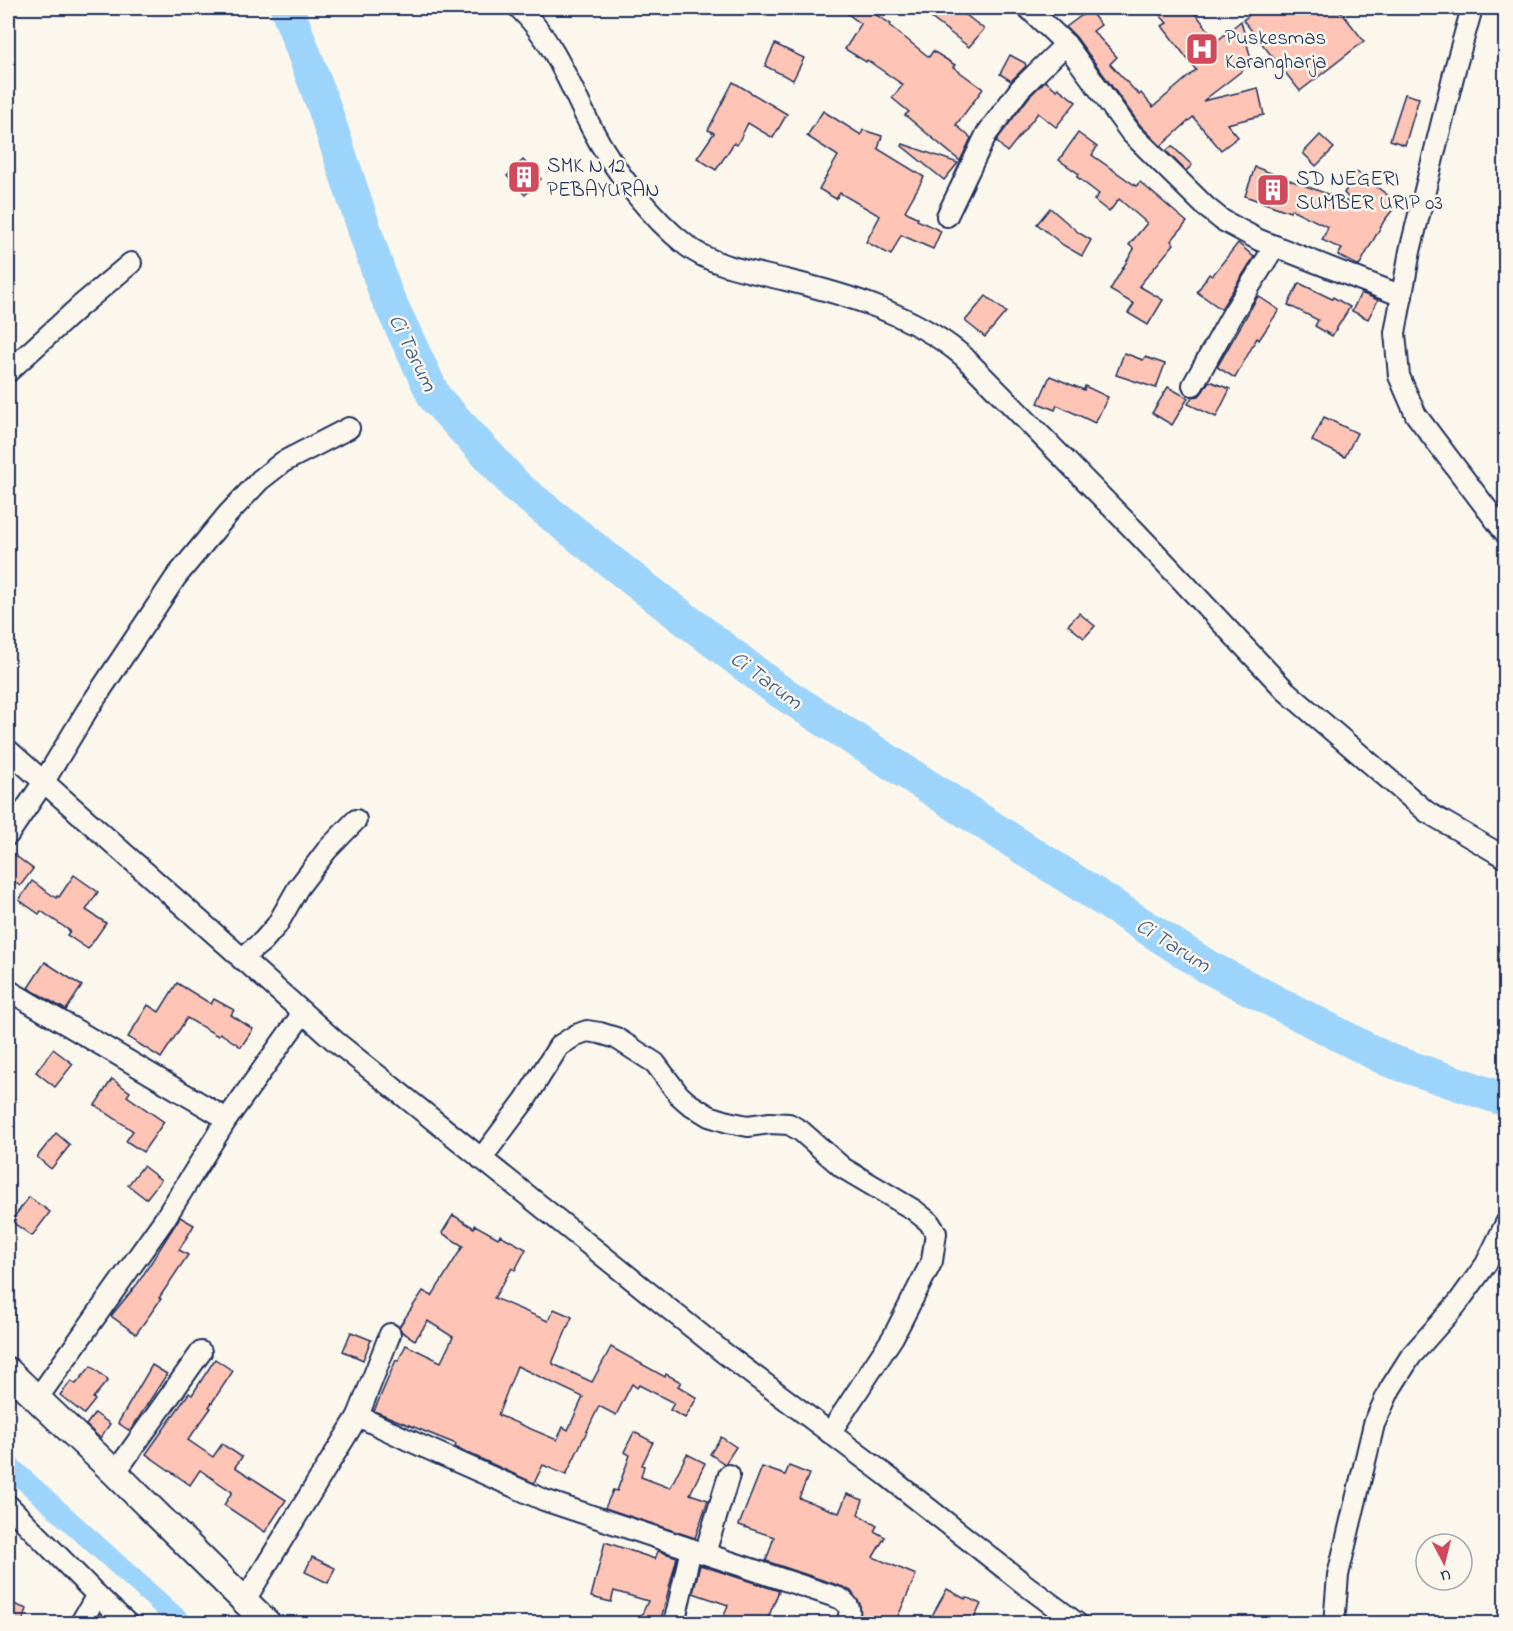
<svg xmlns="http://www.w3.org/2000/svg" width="1513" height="1631" viewBox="0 0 1513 1631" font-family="'Indie Flower',sans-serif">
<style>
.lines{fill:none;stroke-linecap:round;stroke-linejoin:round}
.canal{stroke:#9dd4fc;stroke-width:21}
.river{stroke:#9dd4fc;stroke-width:34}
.building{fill:#fec4b5;stroke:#1b2f5e;stroke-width:1.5;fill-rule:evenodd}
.minor-casing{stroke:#1b2f5e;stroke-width:24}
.major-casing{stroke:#1b2f5e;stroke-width:30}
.minor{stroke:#fbf7ec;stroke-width:20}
.major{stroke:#fbf7ec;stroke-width:26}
.labels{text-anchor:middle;stroke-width:5;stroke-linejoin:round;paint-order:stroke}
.poi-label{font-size:21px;fill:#1b2f5e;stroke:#fbf7ec;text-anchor:start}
.water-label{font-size:22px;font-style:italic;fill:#3c5886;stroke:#fbf7ec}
</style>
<rect width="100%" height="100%" fill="#fbf7ec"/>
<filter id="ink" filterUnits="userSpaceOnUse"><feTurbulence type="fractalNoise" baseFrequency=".0167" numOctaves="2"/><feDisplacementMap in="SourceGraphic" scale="12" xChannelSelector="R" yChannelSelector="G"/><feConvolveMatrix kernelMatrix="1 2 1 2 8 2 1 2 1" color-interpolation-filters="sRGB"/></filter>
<g filter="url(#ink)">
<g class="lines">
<polyline class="canal" points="8,1465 183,1624"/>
<polyline class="river" points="287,8 324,107 385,292 435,398 518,488 634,580 775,688 1208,967 1388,1060 1506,1100"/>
</g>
<g class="building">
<polygon points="840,8 865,8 891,24 890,26 929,57 933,51 955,65 953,67 983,89 956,125 971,138 960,161 905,115 909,112 892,98 903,85 867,60 866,62 845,49 861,24"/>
<polygon points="918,8 957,8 984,29 969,47"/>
<polygon points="1154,8 1191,8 1217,41 1241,21 1252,63 1203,101 1258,88 1264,115 1227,124 1238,137 1221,150 1193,117 1161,146 1140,125 1076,37 1066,27 1089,10 1101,25 1093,31 1117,57 1110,64 1139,95 1141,93 1153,107 1196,70 1162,26 1167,23"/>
<polygon points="1259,8 1338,8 1364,41 1300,91 1243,20"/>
<polygon points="775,44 804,58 793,80 765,66"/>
<polygon points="1010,55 1025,63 1026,66 1011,81 1000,74"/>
<polygon points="1045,81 1057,90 1058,88 1076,102 1056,127 1038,113 1007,152 996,141 1029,97"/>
<polygon points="733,82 787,114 773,138 748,123 737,145 734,143 716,170 697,158 714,133 708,130"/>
<polygon points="1405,94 1419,98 1405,145 1390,140"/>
<polygon points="823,111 861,135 863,130 882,136 878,149 924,177 905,211 918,218 917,220 941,231 933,249 901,235 891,255 866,242 880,216 840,193 836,199 819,189 838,156 807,136"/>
<polygon points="1078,133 1097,147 1092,155 1136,186 1140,182 1187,222 1171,241 1174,244 1139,286 1163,300 1148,325 1128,313 1134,304 1110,290 1134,249 1129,245 1147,223 1119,199 1109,212 1094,200 1099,194 1077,177 1079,174 1059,160"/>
<polygon points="1320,135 1334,148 1316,166 1303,153"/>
<polygon points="903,144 958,163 944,180 902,146"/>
<polygon points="1172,146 1192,165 1186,171 1166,151"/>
<polygon points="523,160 541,179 525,195 507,176"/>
<polygon points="1255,167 1354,204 1344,193 1357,172 1398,203 1384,221 1359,266 1338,255 1342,249 1322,240 1328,227 1291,209 1290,212 1245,196"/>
<polygon points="1050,208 1079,233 1091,240 1082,256 1063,245 1037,224"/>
<polygon points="1238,243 1254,257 1221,309 1197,292 1209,274 1212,276"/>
<polygon points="1299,283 1332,299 1333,297 1350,307 1332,336 1315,326 1318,320 1288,305"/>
<polygon points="1361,293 1378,300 1368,319 1352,311"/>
<polygon points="986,296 1006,312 985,337 965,321"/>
<polygon points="1258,296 1279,310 1259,340 1257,338 1235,378 1217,367"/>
<polygon points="1124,353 1143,360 1145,357 1165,364 1156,388 1116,375"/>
<polygon points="1050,376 1084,390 1085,386 1108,397 1095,423 1057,405 1055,410 1038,403"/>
<polygon points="1209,381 1230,389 1216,417 1188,404 1192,397 1199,396 1203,391"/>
<polygon points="1168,387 1188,398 1172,425 1152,413"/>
<polygon points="1324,417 1357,433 1345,457 1312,441"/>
<polygon points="1079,613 1095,626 1084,638 1068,625"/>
<polygon points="8,850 33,869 20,886 8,877"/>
<polygon points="74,875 98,892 86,910 106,923 88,949 67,935 70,931 41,911 39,914 19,900 32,881 56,898 57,896 59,897"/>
<polygon points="45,962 82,986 66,1010 28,988"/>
<polygon points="177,983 211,1004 214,999 234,1010 231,1015 253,1029 241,1047 220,1033 218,1036 187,1018 161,1058 128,1037 148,1005 159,1012"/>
<polygon points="53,1049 73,1064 55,1087 36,1072"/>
<polygon points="112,1079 130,1092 127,1096 164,1122 143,1152 126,1141 133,1131 95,1105"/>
<polygon points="56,1133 70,1145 51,1169 37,1157"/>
<polygon points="143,1166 161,1180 146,1199 128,1185"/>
<polygon points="29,1197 50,1212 32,1236 11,1221"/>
<path d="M453 1215 474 1228 475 1225 498 1238 500 1235 526 1249 515 1270 512 1268 494 1298 548 1321 554 1309 572 1317 553 1361V1364L592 1382 611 1347 665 1377 666 1374 681 1382 678 1386 697 1398 685 1418 670 1410 674 1403 639 1385 637 1388 632 1384 616 1415 599 1406 566 1475 543 1465 534 1483 455 1447 456 1444 374 1411 396 1360 398 1361 406 1345 441 1362 453 1337 428 1321 415 1340 402 1332 399 1327 423 1291 432 1296 463 1246 442 1233ZM517 1366 583 1397 568 1430 563 1427 557 1440 498 1415Z"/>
<polygon points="180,1217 194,1225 179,1250 188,1255 159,1298 161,1299 136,1334 111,1316 138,1283"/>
<polygon points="351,1332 371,1340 363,1360 343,1351"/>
<polygon points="215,1359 233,1371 209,1407 211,1408 188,1440 213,1457 222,1444 242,1457 235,1467 286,1500 265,1532 224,1505 232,1492 200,1470 190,1485 146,1454 189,1393 192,1395"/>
<polygon points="152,1365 167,1374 130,1431 118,1423"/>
<polygon points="91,1366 108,1380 93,1398 95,1400 84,1414 60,1395 71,1381 76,1384"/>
<polygon points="95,1413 110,1424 100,1438 86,1425"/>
<polygon points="634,1432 653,1442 642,1465 644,1466 641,1477 670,1488 687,1454 705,1463 690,1494 708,1500 695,1538 605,1508 613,1490 617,1491 630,1455 624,1452"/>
<polygon points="721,1437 736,1447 725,1464 710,1454"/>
<polygon points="789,1466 809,1474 799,1498 839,1513 847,1494 863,1500 858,1514 877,1526 874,1531 885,1537 873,1557 916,1575 895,1623 860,1623 860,1604 851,1591 843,1587 766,1561 774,1537 739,1525 762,1467 785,1475"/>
<polygon points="605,1542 655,1559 658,1551 677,1557 660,1623 638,1623 648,1601 614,1591 611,1602 591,1597"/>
<polygon points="312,1557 335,1568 328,1583 305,1572"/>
<polygon points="700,1565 779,1591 766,1623 721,1623 728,1605 693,1593"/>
<polygon points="947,1589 965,1599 966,1597 981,1604 972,1623 928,1623"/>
<polygon points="8,1602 27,1609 22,1623 8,1623"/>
</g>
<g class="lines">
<defs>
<g id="minor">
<path d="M519 8C556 44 568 82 591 127 612 168 651 218 687 246 714 267 754 272 786 280 848 295 913 314 963 356L1137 533 1286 691 1427 812 1506 858"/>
<polyline points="1028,8 1066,44 1131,133 1206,207 1222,220 1259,240 1402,296"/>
<polyline points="1472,8 1455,69 1410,251 1395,333 1399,376 1416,415 1506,534"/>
<polyline points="947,216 986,135 1020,89 1066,44"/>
<polyline points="8,372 80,306 131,263"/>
<polyline points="1193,385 1233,313 1275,246"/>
<polyline points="8,750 335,1041 724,1353 886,1475 1023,1583 1078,1624"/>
<polyline points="8,835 43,783 86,712 176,577 228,514 260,480 283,462 349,428"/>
<polyline points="241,959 263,941 277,925 298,888 327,850 356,820"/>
<polyline points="8,990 227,1119"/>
<polyline points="481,1159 525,1100 559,1046 576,1035 587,1031 600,1033 616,1038 655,1063 679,1095 688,1103 709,1116 728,1122 748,1126 770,1123 789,1124 801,1131 843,1168 914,1210 929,1222 936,1233 932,1261 893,1337 830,1433"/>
<polyline points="37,1399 164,1220 227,1119 303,1013"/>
<polyline points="358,1416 390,1334"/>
<polyline points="115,1473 201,1352"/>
<polyline points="8,1505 97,1595 80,1624"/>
<path d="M691 1549 839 1598C851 1605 851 1610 847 1624"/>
<polyline points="705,1553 729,1475"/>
<polyline points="97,1595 128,1624"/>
<polyline points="245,1600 358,1416 406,1439 544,1500 691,1549 674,1624"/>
<polyline points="1334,1624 1338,1575 1374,1424 1390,1389 1411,1356 1457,1304 1486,1264 1506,1223"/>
</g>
<polyline id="major" points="8,1371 115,1473 268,1624"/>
</defs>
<use href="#minor" class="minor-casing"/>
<use href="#major" class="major-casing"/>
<use href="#minor" class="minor"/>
<use href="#major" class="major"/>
</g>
</g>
<defs>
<symbol id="hospital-square" viewBox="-11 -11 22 22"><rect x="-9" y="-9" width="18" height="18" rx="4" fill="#d1495b" stroke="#fbf7ec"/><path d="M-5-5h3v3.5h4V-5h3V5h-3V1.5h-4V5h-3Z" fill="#fff"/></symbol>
<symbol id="building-square" viewBox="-11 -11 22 22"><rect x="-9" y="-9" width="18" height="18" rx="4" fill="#d1495b" stroke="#fbf7ec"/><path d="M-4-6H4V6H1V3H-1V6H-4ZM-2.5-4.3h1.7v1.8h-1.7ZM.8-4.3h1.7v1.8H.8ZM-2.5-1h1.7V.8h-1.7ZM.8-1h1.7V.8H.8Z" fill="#fff"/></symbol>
</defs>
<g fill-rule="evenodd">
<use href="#hospital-square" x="1183" y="30" width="38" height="38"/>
<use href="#building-square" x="505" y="158" width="38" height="38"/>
<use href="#building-square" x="1254" y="171" width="38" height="38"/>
</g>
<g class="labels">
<g class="poi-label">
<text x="1225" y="44">Puskesmas<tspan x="1225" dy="24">Karangharja</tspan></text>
<text x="547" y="172">SMK N 12<tspan x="547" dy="24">PEBAYURAN</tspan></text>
<text x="1296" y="185">SD NEGERI<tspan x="1296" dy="24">SUMBER URIP 03</tspan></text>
</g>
<g class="water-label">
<text transform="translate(414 352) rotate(64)" y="8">Ci Tarum</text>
<text transform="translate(767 679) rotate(36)" y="8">Ci Tarum</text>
<text transform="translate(1174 944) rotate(32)" y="8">Ci Tarum</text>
</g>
</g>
<rect width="1513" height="1631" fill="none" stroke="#fbf7ec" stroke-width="30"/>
<rect x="15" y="15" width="1483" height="1601" fill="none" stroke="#1b2f5e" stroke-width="2" filter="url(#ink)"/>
<g transform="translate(1444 1562) rotate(173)"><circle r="28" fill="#fbf7ec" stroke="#a1a7b3" stroke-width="1.5"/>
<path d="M0-4.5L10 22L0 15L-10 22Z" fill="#d1495b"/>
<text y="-9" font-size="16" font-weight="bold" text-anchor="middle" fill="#1b2f5e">U</text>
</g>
</svg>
